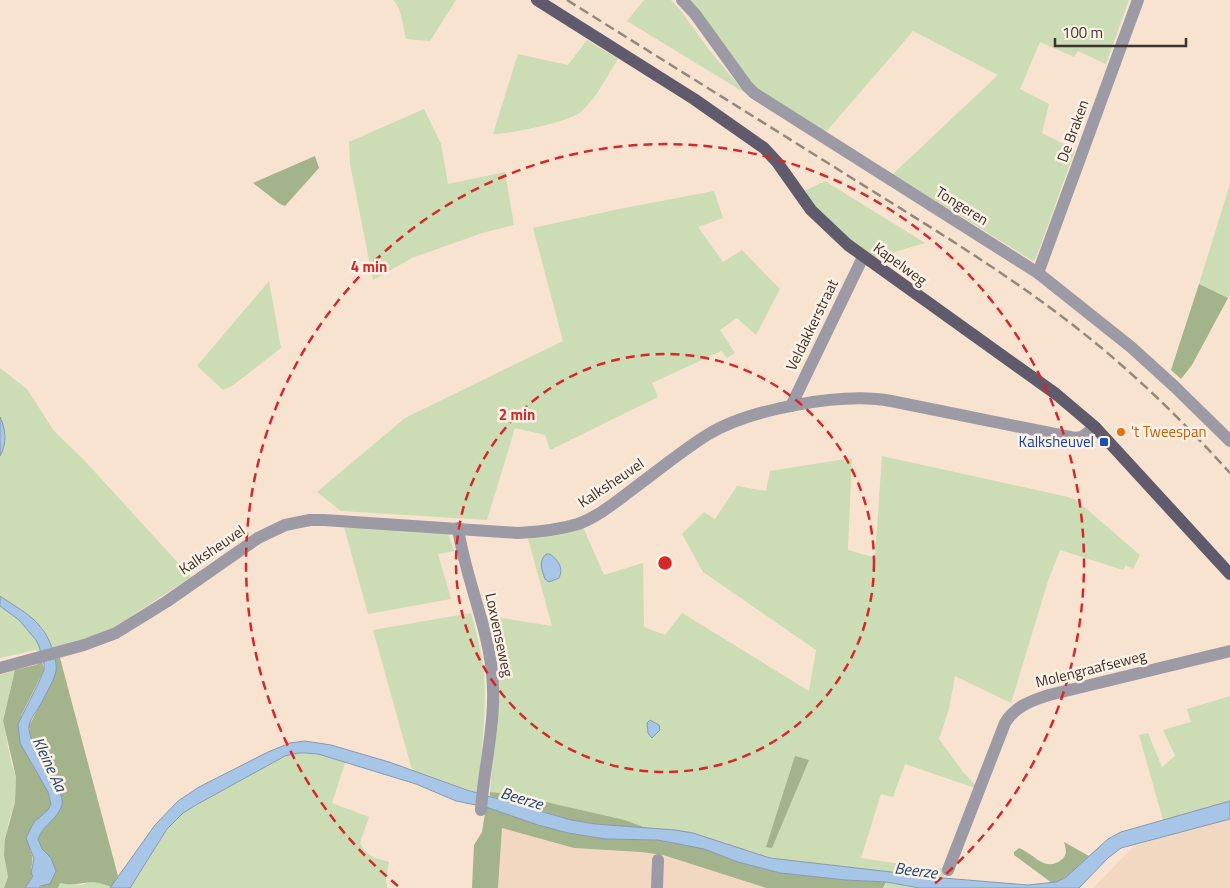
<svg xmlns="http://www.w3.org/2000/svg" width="1230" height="888" viewBox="0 0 1230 888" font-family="'Titillium Web',sans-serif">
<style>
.built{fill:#f2d8c0}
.green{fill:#ccdcb5}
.forest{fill:#a3b38b}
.water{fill:#a6c5e7;stroke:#8699af}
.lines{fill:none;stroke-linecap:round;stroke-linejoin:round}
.minor{stroke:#9c9aa4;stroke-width:12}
.major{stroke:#5f5b6d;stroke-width:12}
.rail{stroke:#95887b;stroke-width:2.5;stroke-dasharray:10 5;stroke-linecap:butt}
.ring{fill:none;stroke:#d62828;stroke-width:2.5;stroke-dasharray:9 6}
.food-dot{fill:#e8710a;stroke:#fef1e6;stroke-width:2}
.transit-dot{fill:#1a4fb4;stroke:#fef1e6;stroke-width:2}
.labels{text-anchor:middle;stroke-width:5;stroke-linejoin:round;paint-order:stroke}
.street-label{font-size:15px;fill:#3b332c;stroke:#fef1e6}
.food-label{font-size:15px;fill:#c56008;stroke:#fef1e6;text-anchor:start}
.transit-label{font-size:15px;fill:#164399;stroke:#fef1e6;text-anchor:end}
.water-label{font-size:16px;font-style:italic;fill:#1a4672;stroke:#fef1e6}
.centre{fill:#d62828;stroke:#fef1e6;stroke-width:2.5}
.ring-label{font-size:15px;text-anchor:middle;font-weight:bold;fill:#d62828;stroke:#fef1e6;stroke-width:5;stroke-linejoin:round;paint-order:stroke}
</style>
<rect width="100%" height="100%" fill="#f7e3d0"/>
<g class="built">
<polygon points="1230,814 1230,888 1093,888 1134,846"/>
<polygon points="502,828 574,848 640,852 663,855 766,888 498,888"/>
</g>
<g class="green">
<path d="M393 0H456L430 41 406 39C403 27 402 8 393 0Z"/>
<polygon points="644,0 671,0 681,11 710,51 745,93 627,21"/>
<polygon points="686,0 1129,0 1106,64 1078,51 1074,57 1040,42 1020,89 1049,104 1042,133 1075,150 1036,258 1033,261 893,174 998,75 913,31 826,132 751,85"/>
<path d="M587 40 618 59C607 76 597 97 582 111 570 122 510 134 493 134L518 54 568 65Z"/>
<polygon points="424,109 441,144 448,184 505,172 514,225 482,233 412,258 373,280 350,164 349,142"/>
<polygon points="825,181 925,243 874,258 846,237 802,192"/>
<polygon points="1230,184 1230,293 1228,298 1199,284"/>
<polygon points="714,191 723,218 698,227 723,262 742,250 780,289 756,335 737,318 720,330 735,353 727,358 721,351 652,383 658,397 550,450 545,435 515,428 487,520 341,511 317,492 405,418 563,341 533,228 619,209"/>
<polygon points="269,281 281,348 232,386 223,390 197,366"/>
<path d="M0 368 27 389 54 431 84 460 191 577 115 627 95 635 52 649 42 627 0 596V456C9 440 3 432 0 417 0 405 0 382 0 368Z"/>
<polygon points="882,456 1068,497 1076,500 1140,555 1133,569 1126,565 1123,570 1060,550 1048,581 1011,703 955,676 949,709 939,739 963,772 976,786 975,788 905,764 893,797 881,794 861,858 933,869 942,868 949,863 943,878 770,858 675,830 646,828 625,820 511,794 490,792 498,694 484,615 552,626 527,535 583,527 604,575 643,563 644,627 665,635 682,613 809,691 816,650 703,572 682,534 704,512 715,519 737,486 766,491 770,471 852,458 848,547 848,550 873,557 875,556"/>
<polygon points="344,527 448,533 454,551 438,554 451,599 368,614"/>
<path d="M0 606C14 616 38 633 40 651L35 650 0 658Z"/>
<path d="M471 613C476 632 482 653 484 673 487 712 481 753 478 793L412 770 373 630Z"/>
<polygon points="15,670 3,721 11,762 16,777 15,802 8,824 4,855 8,877 4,888 0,888 0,675"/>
<polygon points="1230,696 1230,801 1194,813 1163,820 1139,735 1148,733 1162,767 1175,756 1163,730 1191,722 1187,709"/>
<path d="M298 753 318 754 345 763 332 803 369 817 360 843C367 857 375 858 389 862L386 878 387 888H130L167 829 183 813 196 805 285 756Z"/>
<polygon points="91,881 101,882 111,887 110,888 58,888 60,883 82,885"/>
<polygon points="887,882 920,888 883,888"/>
</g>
<g class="forest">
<polygon points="315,156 319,168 285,206 280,204 253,183"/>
<polygon points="1199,284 1228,298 1192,365 1181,379 1171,370"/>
<path d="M55 657 60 658 118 876 111 887C88 876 82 888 60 883L58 888H39L56 871 51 858 42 849 38 839 43 829 55 817 57 787 31 739 29 726 48 689 56 668Z"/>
<path d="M42 661 44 670 21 716 20 743 48 792 51 804 48 810 42 815 30 850C35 861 31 863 31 873L33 876 25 888H4L8 877 4 855 5 839 15 802 16 777 3 721 15 670 36 665Z"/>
<polygon points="795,756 809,760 772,848 766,847"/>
<polygon points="490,792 511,794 625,820 646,828 595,824 571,820 490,796"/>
<polygon points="486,807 538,825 568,833 606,839 658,840 704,849 738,862 780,873 846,880 886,882 883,888 766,888 663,855 640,852 574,848 502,828 498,888 472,888 474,845 482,832"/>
<path d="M1064 842 1089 856C1078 866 1067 880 1052 883L1014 855V852L1019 848C1033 853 1045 873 1061 860 1068 855 1066 849 1064 842Z"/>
</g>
<g class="water">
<path d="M0 417C6 429 7 444 0 456Z"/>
<path d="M546 554H550C558 560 564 568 559 578L549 582 545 579C542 570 538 562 546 554Z"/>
<path d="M0 596C23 612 42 619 52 648 54 655 57 663 56 671 54 681 46 693 42 702 38 710 28 720 29 729 30 750 66 788 62 805 58 819 43 825 38 839L42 849 51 858 56 871 50 884 40 886 39 888H25L33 876 31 873 34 859 26 838 34 822 48 810 51 804 48 792 20 743 18 724 38 684 44 670V664L39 646 36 640 19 620 0 606Z"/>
<polygon points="650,720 659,725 660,730 652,738 648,733 647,723"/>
<polygon points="305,741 331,745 389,762 467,790 571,820 595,824 675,830 693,833 770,858 943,878 1028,885 1056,882 1065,878 1108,839 1121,832 1230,801 1230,819 1121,848 1108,858 1079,888 920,888 886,882 846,880 780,873 738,862 704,849 658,840 606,839 568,833 538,825 486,807 456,801 416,784 318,754 305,753 298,753 285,756 196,805 183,813 167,829 130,888 110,888 155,825 178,801 199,787 268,752 290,743"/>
</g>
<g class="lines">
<g class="minor">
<polyline points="682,0 695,14 747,86 754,93 1038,273 1131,347 1175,387 1230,441"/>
<polyline points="1038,273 1138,0"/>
<polyline points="791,406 863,257"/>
<path d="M458 528C465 577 487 623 492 673 497 720 484 764 481 810"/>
<path d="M0 668 84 645 116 633 166 602 258 538 285 525 310 520H324L518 533C538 532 558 530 578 524 597 517 613 504 629 492 655 473 680 452 707 435 749 409 842 392 891 401L1075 438 1082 437 1095 427"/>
<path d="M948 870 1005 723C1015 706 1031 701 1049 695L1230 651"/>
<polyline points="657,888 658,860"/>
</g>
<polyline class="major" points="537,0 694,99 764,148 777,162 811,210 848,245 1056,394 1095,427 1230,574"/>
<path class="rail" d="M567 0C658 57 748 113 839 170 920 221 1003 270 1078 329 1133 372 1183 421 1230 473"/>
</g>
<g class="ring">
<circle cx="665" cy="563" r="209"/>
<path d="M398 886A419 419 0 1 1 932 886"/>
</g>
<circle class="food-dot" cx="1121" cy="432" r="5"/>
<rect class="transit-dot" x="1099" y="437" width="10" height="10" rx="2.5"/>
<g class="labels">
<g class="street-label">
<text transform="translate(1073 131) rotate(-70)" y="5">De Braken</text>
<text transform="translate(962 206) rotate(32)" y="5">Tongeren</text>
<text transform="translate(900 264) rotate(36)" y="5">Kapelweg</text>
<text transform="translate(812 325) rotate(-64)" y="5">Veldakkerstraat</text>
<text transform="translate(611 483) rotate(-34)" y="5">Kalksheuvel</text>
<text transform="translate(212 550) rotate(-34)" y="5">Kalksheuvel</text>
<text transform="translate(499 635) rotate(78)" y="5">Loxvenseweg</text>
<text transform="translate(1091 669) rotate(-14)" y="5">Molengraafseweg</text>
</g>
<g class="food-label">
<text x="1131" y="437">'t Tweespan</text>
</g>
<g class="transit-label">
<text x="1094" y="447">Kalksheuvel</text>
</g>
<g class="water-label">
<text transform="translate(50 764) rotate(65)" y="6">Kleine Aa</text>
<text transform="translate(522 798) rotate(17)" y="6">Beerze</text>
<text transform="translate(916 870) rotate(7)" y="6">Beerze</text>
</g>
</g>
<circle cx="665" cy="563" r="8" class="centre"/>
<g class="ring-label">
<text x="369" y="272">4 min</text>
<text x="517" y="420">2 min</text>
</g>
<path d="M1055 38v8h131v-8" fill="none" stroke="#3b332c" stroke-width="2.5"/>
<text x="1062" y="38" font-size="15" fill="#3b332c" stroke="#fef1e6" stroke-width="4" paint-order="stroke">100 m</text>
</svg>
